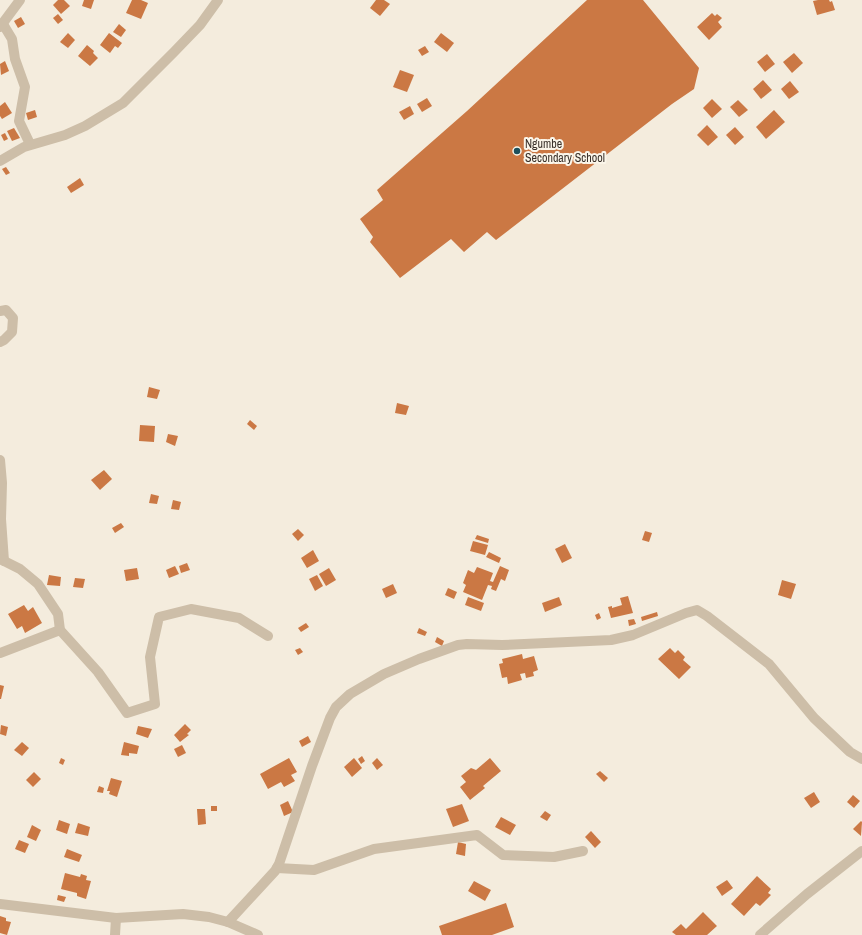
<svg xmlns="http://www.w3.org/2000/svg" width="862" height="935" viewBox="0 0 862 935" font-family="'Archivo Narrow',sans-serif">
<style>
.building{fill:#cb7844}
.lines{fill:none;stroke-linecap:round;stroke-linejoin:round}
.minor{stroke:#cdbea8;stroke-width:10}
.poi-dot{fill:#1c505d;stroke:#fbf6ea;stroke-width:1.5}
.labels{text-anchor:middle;stroke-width:4;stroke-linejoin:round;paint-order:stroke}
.poi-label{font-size:12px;fill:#393029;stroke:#fbf6ea;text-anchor:start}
</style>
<rect width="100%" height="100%" fill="#f4ecdd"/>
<g class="building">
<polygon points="58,0 64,0 70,6 61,14 53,5"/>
<polygon points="84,0 94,0 91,9 82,6"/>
<polygon points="132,0 141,0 148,3 141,19 126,13"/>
<polygon points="376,0 384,0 390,4 380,16 370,8"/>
<polygon points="587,0 643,0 699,68 694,89 672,104 496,240 487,232 464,252 451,239 400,278 370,242 373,237 360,219 383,200 377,190 467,111"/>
<polygon points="818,0 829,0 830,2 832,1 835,10 817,15 813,1"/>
<polygon points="712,13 715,16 717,14 722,18 718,22 722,27 709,40 697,27"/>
<polygon points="58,14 63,20 58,24 53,18"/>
<polygon points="21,17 25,24 18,28 14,21"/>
<polygon points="119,24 126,30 121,37 113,32"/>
<polygon points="68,33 75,40 68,48 60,42"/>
<polygon points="109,33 122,43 118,48 115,46 110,53 100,45"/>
<polygon points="441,33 454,43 447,52 434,42"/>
<polygon points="87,45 94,51 93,53 98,58 90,66 78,56"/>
<polygon points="425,46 429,52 422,56 418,50"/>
<polygon points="794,53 803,63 792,73 783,62"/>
<polygon points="767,54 775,64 765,72 757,62"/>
<polygon points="5,61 9,71 1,75 0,64"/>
<polygon points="400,70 414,75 407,92 393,87"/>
<polygon points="763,80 772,90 761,99 753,89"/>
<polygon points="790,81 799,92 789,99 781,89"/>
<polygon points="427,98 432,106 422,112 417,104"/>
<polygon points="712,99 722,109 712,118 703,108"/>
<polygon points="738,100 748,110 739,117 730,107"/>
<polygon points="5,102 12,113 2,119 0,116 0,106"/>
<polygon points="410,106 414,114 404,120 399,112"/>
<polygon points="35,110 37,117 28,120 26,113"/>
<polygon points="774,110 785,122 766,139 756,127"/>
<polygon points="707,125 718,137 708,146 697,135"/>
<polygon points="735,127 744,137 735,145 726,135"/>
<polygon points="14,128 20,138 12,141 7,131"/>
<polygon points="5,133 8,139 4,141 1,135"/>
<polygon points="6,167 10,173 6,175 2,169"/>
<polygon points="80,178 84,185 71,193 67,187"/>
<polygon points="149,387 160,390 157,399 147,397"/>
<polygon points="397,403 409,406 406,415 395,413"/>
<polygon points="250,420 257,426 254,430 247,424"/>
<polygon points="140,425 155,426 154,442 139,441"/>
<polygon points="168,434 178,436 175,446 166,442"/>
<polygon points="104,470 112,479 100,490 91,480"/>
<polygon points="151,494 159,496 157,504 149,503"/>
<polygon points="173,500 181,502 179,510 171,509"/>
<polygon points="121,523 124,527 115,533 112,528"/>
<polygon points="298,529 304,535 298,541 292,534"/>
<polygon points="645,531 652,533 649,542 642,540"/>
<polygon points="477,535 489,539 488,543 475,539"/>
<polygon points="473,541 488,545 485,555 470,551"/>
<polygon points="565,544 572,558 562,563 555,549"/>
<polygon points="313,550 319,561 307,568 301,558"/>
<polygon points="489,552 501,558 499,563 486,557"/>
<polygon points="187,563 190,570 181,573 179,566"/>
<polygon points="175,566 179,574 169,578 166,570"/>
<polygon points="500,566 509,570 505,581 501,579 496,591 491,589 492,586 488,585 482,600 463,592 466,585 463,583 468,570 474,573 477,567 493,573 490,581 493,582"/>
<polygon points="137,568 139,579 126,581 124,570"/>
<polygon points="329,568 336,580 326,586 319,574"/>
<polygon points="49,575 61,577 60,586 47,585"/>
<polygon points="317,575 323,586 315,591 309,579"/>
<polygon points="75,578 85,579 83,588 73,587"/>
<polygon points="782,580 796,584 791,599 778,595"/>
<polygon points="393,584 397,593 386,598 382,589"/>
<polygon points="448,588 457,592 454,599 445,595"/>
<polygon points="628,596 633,613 611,618 608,607 612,606 612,608 622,605 620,598"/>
<polygon points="468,597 484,603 481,611 465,605"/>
<polygon points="559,597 562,605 545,612 542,603"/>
<polygon points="24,605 28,611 33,607 42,623 25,633 22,626 17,629 8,614"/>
<polygon points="657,612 658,616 642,621 641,617"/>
<polygon points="599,613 601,618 597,620 595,615"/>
<polygon points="634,619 636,624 629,626 628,620"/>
<polygon points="306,623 309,627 301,632 298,628"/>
<polygon points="419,628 427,632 425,636 417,633"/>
<polygon points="437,637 444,641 442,646 435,642"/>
<polygon points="300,648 303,652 298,655 295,650"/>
<polygon points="670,648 675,653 678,650 685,657 683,660 691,667 679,679 658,659"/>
<polygon points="522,654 523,659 534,656 538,670 533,672 534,676 526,678 525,673 520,674 522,680 508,684 507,677 502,678 499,664 503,663 502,659"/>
<polygon points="0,685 4,686 1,699 0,699"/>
<polygon points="185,724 191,730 187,734 189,735 180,742 174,735"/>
<polygon points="1,725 8,727 6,736 0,734"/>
<polygon points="138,726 152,729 148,738 136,734"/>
<polygon points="308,736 311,742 302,747 299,741"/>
<polygon points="22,742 29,748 22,756 14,750"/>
<polygon points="124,742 139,746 137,754 129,753 129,756 121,755"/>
<polygon points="182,745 186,753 178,757 174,749"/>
<polygon points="362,756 365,761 361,764 358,759"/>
<polygon points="61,758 65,760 63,765 59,763"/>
<polygon points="289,758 297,772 291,775 295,781 284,787 281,782 268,789 260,774"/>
<polygon points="354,758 362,768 352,777 344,767"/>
<polygon points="377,758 383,765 377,770 372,763"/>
<polygon points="490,758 501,771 483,786 485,788 470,800 460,787 466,782 461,776 471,768 476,770"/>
<polygon points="600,771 608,778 604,782 596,774"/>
<polygon points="34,772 41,779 33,787 26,780"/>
<polygon points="111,778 122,781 117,797 109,794 110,791 107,791"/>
<polygon points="99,786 104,788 103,793 97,792"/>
<polygon points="814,792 820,802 811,808 804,798"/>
<polygon points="853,795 860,801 854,808 847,802"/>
<polygon points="288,801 293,812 284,816 280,805"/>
<polygon points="462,804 469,821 453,827 446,809"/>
<rect x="211" y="806" width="6" height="5"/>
<polygon points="197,809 205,809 206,824 198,825"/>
<polygon points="545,811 551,815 547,821 540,817"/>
<polygon points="501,817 516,825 510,835 495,827"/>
<polygon points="59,820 70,824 67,834 56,830"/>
<polygon points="861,821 862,822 861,836 853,829"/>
<polygon points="78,823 90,827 88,836 75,833"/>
<polygon points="32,825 41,830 36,841 27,837"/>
<polygon points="591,831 601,842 595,848 585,837"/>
<polygon points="19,840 29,844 25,853 15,849"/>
<polygon points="458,842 466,844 465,856 456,854"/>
<polygon points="67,849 82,855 79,862 64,857"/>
<polygon points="65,873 80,877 81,874 87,876 86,880 91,881 86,899 77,896 77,893 61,889"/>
<polygon points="757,876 771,889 768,893 771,895 760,906 756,903 744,916 731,904"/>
<polygon points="727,880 733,888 722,896 716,887"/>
<polygon points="474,881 491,890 485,901 468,891"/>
<polygon points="58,895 66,897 64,902 57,900"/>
<polygon points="506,903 514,927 492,935 442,935 439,926"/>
<polygon points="703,912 717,926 707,935 676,935 672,932 681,924 686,929"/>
<polygon points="0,916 6,918 6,921 11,922 7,935 0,933"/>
</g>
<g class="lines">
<g class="minor">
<polyline points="3,24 12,39 15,59 25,87 19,121 30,144"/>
<polyline points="0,27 20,0"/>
<polyline points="0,161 24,147 65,135 85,126 123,103 174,52 200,25 218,0"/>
<polyline points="0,311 6,310 13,318 12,332 4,340 0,342"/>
<polyline points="0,460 2,483 1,519 4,561"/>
<polyline points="0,559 20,569 38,584 58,614 60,630 98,672 127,713 155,704 150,657 159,617 191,609 239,618 268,636"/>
<polyline points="0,653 60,630"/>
<polyline points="277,868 314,870 374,849 477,835 503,855 554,857 583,851"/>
<polyline points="0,904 116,918 183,914 209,917 228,922 258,935"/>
<polyline points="228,922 275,871 279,864 312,766 330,718 336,707 350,694 384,674 419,659 458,645 467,644 502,645 611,640 633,635 686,613 697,610 707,616 769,664 814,718 850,752 862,759"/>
<polyline points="115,935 116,918"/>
<polyline points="760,935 807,894 862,851"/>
</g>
</g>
<circle class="poi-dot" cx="517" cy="151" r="4"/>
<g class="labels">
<g class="poi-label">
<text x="525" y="148">Ngumbe<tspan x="525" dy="14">Secondary School</tspan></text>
</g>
</g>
</svg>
